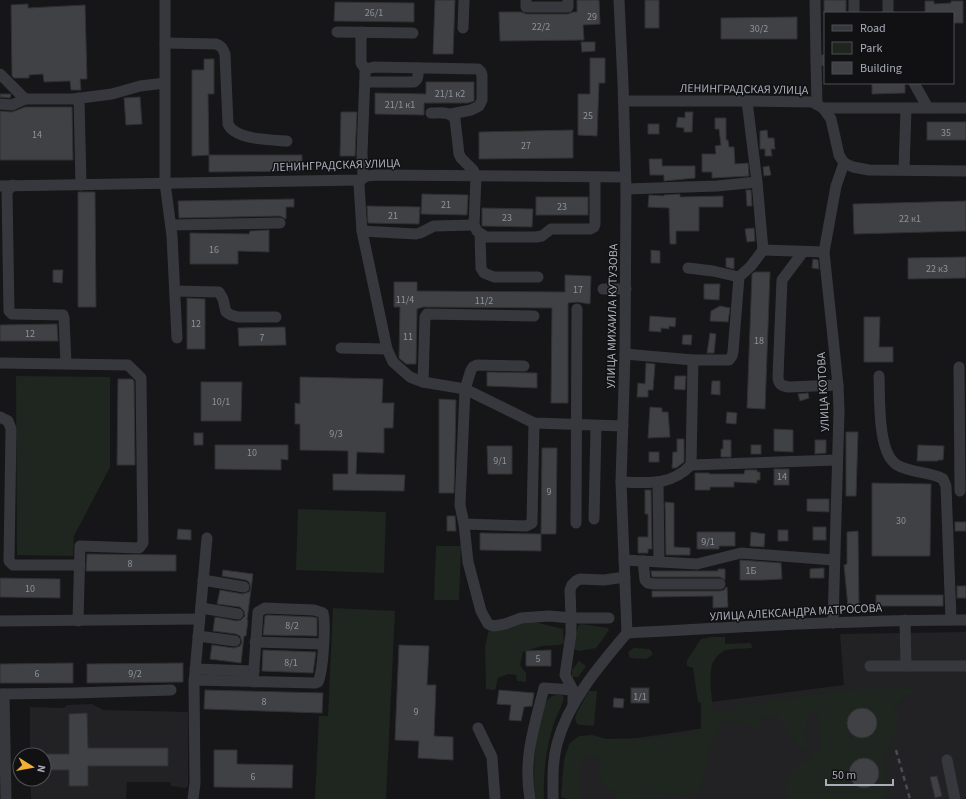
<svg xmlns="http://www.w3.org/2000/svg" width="966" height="799" viewBox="0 0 966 799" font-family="'Source Sans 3',sans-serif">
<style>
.built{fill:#222225}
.green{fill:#1e261f}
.building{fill:#404145;stroke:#303034}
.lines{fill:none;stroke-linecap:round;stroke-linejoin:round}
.minor{stroke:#37383d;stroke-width:11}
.rail{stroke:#4a4c52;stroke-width:2.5;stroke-dasharray:5 4;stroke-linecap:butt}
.labels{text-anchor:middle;stroke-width:3;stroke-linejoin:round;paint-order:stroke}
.number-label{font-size:10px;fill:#8e929b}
.street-label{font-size:12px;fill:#a8adb8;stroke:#111113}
</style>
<rect width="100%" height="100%" fill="#161618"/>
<g class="built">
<polygon points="966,632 966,799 566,799 566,774 571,748 711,727 710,702 844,685 840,634"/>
<polygon points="92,704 103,710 188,712 188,786 185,788 171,786 170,782 127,782 126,799 31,799 31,779 44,779 44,755 30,755 30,707 64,708 67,705"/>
</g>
<g class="green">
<polygon points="16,376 110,377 110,467 74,536 73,556 17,555"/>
<polygon points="298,509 386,512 384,573 296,570"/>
<polygon points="436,546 461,546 459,600 434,600"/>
<polygon points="333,608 395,611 386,799 315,799 319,716 328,716"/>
<polygon points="530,621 563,629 564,643 559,645 542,646 523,652 520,665 526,673 526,682 517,681 516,675 508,674 498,678 495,690 486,689 485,647 489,629"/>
<polygon points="581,624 608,628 609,630 596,648 579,651 576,650 574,648 578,626"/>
<path d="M712 637H725V644L751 643 752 648C745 649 730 648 724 651 718 654 714 659 712 665 709 676 711 703 715 713L736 709 738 705 856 689 913 688 915 692 902 699 893 708 900 716 895 733 884 758 886 776 885 799H788L784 789 792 772 798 763 807 761 821 749 818 714 814 712 808 717 805 731 809 748 803 750 790 735 778 716 771 715 763 716 762 726 757 728 735 721H723L710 749 703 779 702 791C687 799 636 799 615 799L616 793 601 785 598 757 585 755 579 775 580 798 568 799 561 797 564 760 569 744 579 736 592 735 606 739 648 738 695 734 701 731V703L698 702 693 668 687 666V660L701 639Z"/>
<polygon points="634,648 649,649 652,652 652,655 646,659 630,658 628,652"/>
<polygon points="579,661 586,666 578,677 572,677 572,670"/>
<polygon points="589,691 597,691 594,726 581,725 577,724 575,718 577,712"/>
<path d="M557 695H562L564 697C564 702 555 719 553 726 546 749 543 774 544 799H536C531 781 536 717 547 701 549 697 553 695 557 695Z"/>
</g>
<g class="building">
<polygon points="435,0 455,0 453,54 433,54"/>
<polygon points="577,0 599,0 600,24 583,25 584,40 500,41 499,12 521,12 526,14 568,14 573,12 577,12"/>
<rect x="645" y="0" width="14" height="28"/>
<rect x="824" y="0" width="22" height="13"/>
<polygon points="925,1 934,1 934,4 951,3 951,1 963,1 963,23 953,23 953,13 925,13"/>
<polygon points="335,2 414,3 414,22 334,21"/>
<polygon points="28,4 28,8 85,5 87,79 80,79 81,90 71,90 70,81 44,82 43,74 29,75 29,78 14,78 12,76 11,5"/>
<polygon points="797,17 797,39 721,39 721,18"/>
<polygon points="581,42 595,42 595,51 582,52"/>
<polygon points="590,58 605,58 605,83 599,83 597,136 578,135 578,94 590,94"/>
<polygon points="204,59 214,59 214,94 208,94 209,155 192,156 192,70 204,70"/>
<polygon points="426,82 474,82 474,101 468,103 424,103 424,115 375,114 375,93 426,94"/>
<polygon points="872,83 905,83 905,93 872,94"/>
<polygon points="0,94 11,94 10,98 0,97"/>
<polygon points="140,97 142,124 126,125 124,98"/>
<polygon points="25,107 72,107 73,160 0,160 0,111 12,112"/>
<polygon points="341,112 357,112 355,156 340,156"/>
<polygon points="685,112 693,112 692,132 684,132 684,128 676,127 678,117 685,118"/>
<polygon points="715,118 726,118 726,140 728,140 729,147 734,147 735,164 748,163 749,176 712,178 712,172 702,172 702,154 716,154 715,146 721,145 719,129 715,129"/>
<rect x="927" y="122" width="39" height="18"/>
<rect x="648" y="124" width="11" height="10"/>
<polygon points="573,130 573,158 479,159 479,132"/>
<polygon points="767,130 768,138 774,138 775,149 771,149 772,156 765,156 765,149 760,149 760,131"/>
<polygon points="209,155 302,155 302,171 209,172"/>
<polygon points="649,159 662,159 662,166 695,166 695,178 664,181 664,175 650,175"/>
<polygon points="769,166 771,175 764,176 763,167"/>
<polygon points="746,190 751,190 752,206 747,206"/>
<polygon points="78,192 95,192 96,307 78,307"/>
<polygon points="422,194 468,195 467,215 421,214"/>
<polygon points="680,194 680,197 723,196 723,207 699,207 699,231 676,231 676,244 670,244 669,208 648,207 649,195 664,196 664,195"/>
<rect x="536" y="197" width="52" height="18"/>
<polygon points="294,199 294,207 286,207 286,219 280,216 179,218 178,201"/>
<polygon points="966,201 966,231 854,234 853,204"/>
<polygon points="367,206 420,207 419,224 368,223"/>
<polygon points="482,208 533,209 532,227 482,226"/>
<polygon points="754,228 755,241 747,242 745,229"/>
<polygon points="269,230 269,252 238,251 238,264 190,264 190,233 249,234 250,231"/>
<polygon points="651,250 660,251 660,263 651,263"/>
<polygon points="966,257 966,278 908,279 908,258"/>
<polygon points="726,258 734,258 734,269 726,267"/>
<polygon points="813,259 818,260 819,269 812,268"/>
<polygon points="53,270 63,270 62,283 53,282"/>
<polygon points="755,272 770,272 765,409 747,408 752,274"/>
<polygon points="565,275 591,276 590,304 577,302 568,303 568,403 551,403 552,308 423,307 417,309 416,364 406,364 399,358 400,307 394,307 394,282 417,282 417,291 565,292"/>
<polygon points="704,284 720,284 719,300 704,299"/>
<polygon points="187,298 205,299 205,349 187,349"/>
<polygon points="720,306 730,308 728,322 710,321 711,311"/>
<polygon points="650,316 676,318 675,327 669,326 669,329 661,328 661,332 649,331"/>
<polygon points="864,317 880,317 879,347 893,347 893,362 864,362"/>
<polygon points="57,324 58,341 0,341 0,325"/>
<polygon points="285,327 286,345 239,346 238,328"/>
<polygon points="710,333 716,334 714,353 707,353"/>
<polygon points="683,335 692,335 691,345 682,344"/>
<polygon points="646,363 655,364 653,390 648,390 648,397 637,397 638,383 645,384"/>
<polygon points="487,372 537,373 537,388 487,386"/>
<polygon points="675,376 686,376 685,390 674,389"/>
<polygon points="300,377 383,379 382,403 394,403 393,428 384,428 384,453 357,452 356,474 405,475 404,491 333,490 333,474 348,474 348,451 300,450 300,424 295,424 295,403 300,404"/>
<polygon points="118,379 132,379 134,381 135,465 117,465"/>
<polygon points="712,381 720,381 720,395 711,394"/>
<polygon points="201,382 242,382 241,421 201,421"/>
<polygon points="808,393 809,398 800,401 798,394"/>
<polygon points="439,399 456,400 454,493 439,493"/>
<polygon points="650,407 662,408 662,412 668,412 670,437 648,438"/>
<polygon points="727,412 737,413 736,424 726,423"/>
<polygon points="774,429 793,430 793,452 774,451"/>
<polygon points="846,432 858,432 856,496 846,496"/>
<rect x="194" y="433" width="9" height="12"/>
<polygon points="677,439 684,439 684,462 676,468 672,468 673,452 677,452"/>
<polygon points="723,440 731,440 731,457 721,457 721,449 723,449"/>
<polygon points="815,440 826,440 826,453 815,454"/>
<polygon points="215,445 288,445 288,460 281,459 281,470 215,469"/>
<rect x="751" y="445" width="10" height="9"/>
<polygon points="918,445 944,446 943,460 938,460 938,461 917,461"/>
<polygon points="487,446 512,446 512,474 488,474"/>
<polygon points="542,448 557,448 556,534 541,534"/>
<rect x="649" y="452" width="10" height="10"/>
<rect x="774" y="469" width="15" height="16"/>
<polygon points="745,470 757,470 757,472 760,472 760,480 757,480 757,483 734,482 734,487 710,487 710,490 695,490 695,473 709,473 709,474 744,474"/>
<polygon points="872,483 931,484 930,556 872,556"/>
<polygon points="645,490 651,490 652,549 648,549 648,553 638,553 638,537 648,537 648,514 645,514"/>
<polygon points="807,499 829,499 829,512 807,511"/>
<polygon points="665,502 674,503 674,547 690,548 690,555 666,555"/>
<polygon points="447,516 455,516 456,531 447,531"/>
<rect x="955" y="522" width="11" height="9"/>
<rect x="813" y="527" width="13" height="13"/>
<polygon points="178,529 191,530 191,540 177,539"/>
<rect x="778" y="530" width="10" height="11"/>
<polygon points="858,531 859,607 848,607 844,565 847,564 847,532"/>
<polygon points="697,532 735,532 735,546 719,546 719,549 697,549"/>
<polygon points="751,532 765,534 764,547 750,546"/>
<polygon points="480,533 541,534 541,551 480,550"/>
<polygon points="87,554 176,555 176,571 86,571"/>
<polygon points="740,560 781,563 782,579 763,580 740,580"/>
<polygon points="824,568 824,578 810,578 810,569"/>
<polygon points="718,569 725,569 725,580 720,577 652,577 651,572 651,571 718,571"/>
<polygon points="223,570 253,574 247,620 248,620 246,636 244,636 241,663 210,659 212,645 234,648 240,646 242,642 240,636 236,634 213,631 215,617 237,621 241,620 245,616 244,611 240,607 217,604 220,590 243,594 249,592 251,588 249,582 246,580 222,576"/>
<polygon points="0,578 60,579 60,598 0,597"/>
<rect x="957" y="586" width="9" height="12"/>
<polygon points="726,587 727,587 728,607 713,608 713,596 652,597 652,591 720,591 724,590"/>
<rect x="876" y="595" width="67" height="11"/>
<polygon points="267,615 313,617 317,618 317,636 263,635 265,616"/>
<polygon points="399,645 429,646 427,685 436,685 434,736 453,737 453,760 418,758 419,741 395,740"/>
<polygon points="263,650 316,652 313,673 262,671"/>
<polygon points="551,650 551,666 526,666 526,651"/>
<polygon points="73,663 73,683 0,683 0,664"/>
<polygon points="183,663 183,682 87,683 87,664"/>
<rect x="631" y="688" width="18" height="15"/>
<polygon points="205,690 323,693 322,713 204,709"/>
<polygon points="499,690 534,693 532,706 524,707 521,721 509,720 511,705 497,704"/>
<polygon points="614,698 624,699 623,708 613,707"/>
<circle cx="862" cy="723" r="15"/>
<polygon points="87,713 88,748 168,748 168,766 88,766 88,786 69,786 69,770 44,770 44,754 69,754 69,714"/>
<polygon points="214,750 237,750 237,764 293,765 292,788 214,787"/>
<circle cx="864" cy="773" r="15"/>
<polygon points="937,776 942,796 935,798 930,777"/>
</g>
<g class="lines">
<g class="minor">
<polyline points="165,0 165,183 172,236 177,338"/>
<polyline points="526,0 526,7 568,7 568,0"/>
<polyline points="619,0 623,83 626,189 625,354 621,482 627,633"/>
<polyline points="815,0 816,61"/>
<polyline points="854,13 854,0"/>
<polyline points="888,13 888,0"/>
<polyline points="463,28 464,0"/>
<polyline points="337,32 413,33"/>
<polyline points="361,32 361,63 366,70"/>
<path d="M165 43 216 44C222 46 223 49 225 54L228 124C235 140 272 140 287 141"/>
<polyline points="0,74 25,99"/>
<path d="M365 82H414C419 79 418 74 418 68"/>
<polyline points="914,83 928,108"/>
<polyline points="79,98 81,185"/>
<polyline points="624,101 747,101 812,102 823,108 831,119 839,155 844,163 853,167 869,170 966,171"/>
<polyline points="0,104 12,105 25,99 73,99 112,94 140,86 165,83"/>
<polyline points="817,104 816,61 825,60"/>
<polyline points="823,108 906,108"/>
<path d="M431 113C440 113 450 111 455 119L459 154 461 158 473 170 476 177 474 225 477 231 486 237H536L542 236 551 229H590L594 227 595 224V177"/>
<polyline points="904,170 906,108 966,108"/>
<polyline points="363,177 362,153 365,76 365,72 367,69 374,67 478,69 481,72 482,75 482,100 479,106 471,110 451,114"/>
<polyline points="360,180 359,185 362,231 387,349 393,362 410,377 423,382 465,389 534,423 623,426"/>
<polyline points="757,182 763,250 824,252"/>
<polyline points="13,185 7,191 9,311 12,314 63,315 64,318 66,364"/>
<polyline points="0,186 360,180 367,176 377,175 625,177"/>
<polyline points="626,189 717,186 757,182 747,101"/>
<polyline points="171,225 280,223"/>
<polyline points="362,231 416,234 420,233 434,226 474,225"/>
<polyline points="480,234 481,268 484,273 494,277 538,277"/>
<path d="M803 252 782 280 778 376C778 384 781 386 789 387L838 385"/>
<polyline points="688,268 713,271 739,277"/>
<polyline points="603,289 626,289"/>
<polyline points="175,291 219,292 223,299 226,312 231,315 238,317 276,317"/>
<polyline points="341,348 387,349"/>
<polyline points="625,354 693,360 729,360 732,356 733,352 739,277 751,266 763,250"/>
<polyline points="0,363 128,365 141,378 143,543 139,548 80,546 78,621"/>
<polyline points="524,366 477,365 473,367 471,370 465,389 460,505 464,524 468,562 481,611 488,624 494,626 505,624 521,618 549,616 571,618 571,634 565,675 573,690 573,705"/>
<polyline points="959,367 960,491"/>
<path d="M879 376C880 397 877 453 897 465 909 472 926 472 939 477L943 479 946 486 951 620"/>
<polyline points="423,382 425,317 427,314 534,316"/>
<polyline points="0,417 8,421 11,429 9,561 13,565 80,565"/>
<polyline points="691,465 693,360"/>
<path d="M621 482C648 483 671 486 691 465L837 460"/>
<polyline points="658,482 659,561"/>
<polyline points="594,519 596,426"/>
<polyline points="576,523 577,309"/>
<polyline points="464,524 526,526 532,523 534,423"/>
<polyline points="624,560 697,564 741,553 834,560"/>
<polyline points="643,561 645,580 648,583 654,584 720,584"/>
<polyline points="203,580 244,587"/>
<polyline points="201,608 238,614"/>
<polyline points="609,618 571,618 570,590 572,585 576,581 580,579 604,580 625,577"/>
<polyline points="905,620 906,666"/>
<polyline points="0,621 199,619"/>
<polyline points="833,623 839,411 838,385 824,252 836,186 844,163"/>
<path d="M627 633C740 627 853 620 966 620"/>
<polyline points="198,636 235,641"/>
<polyline points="255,642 323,644"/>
<polyline points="870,666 966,666"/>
<polyline points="195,669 254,671"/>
<path d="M194 680 315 683 318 682C323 672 326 624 323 613L314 610 265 608 258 612 253 682"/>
<polyline points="0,694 4,694 6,799"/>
<polyline points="4,694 73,693 171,690"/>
<polyline points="478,728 492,757 495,799"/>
<polyline points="947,760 955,799"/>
<polyline points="193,799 195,783 194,683 207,538"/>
<path d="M530 799C523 759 534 727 544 688L573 690"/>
<path d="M553 799C553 781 552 762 557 744 568 702 599 666 627 633"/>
</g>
<polyline class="rail" points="896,750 910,799"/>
</g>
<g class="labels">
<g class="number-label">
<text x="374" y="16">26/1</text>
<text x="592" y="20">29</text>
<text x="541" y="30">22/2</text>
<text x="759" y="32">30/2</text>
<text x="450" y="97">21/1 к2</text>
<text x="400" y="108">21/1 к1</text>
<text x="588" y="119">25</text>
<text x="946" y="136">35</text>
<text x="37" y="138">14</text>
<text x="526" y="149">27</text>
<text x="446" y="208">21</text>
<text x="562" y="210">23</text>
<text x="393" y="219">21</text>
<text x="507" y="221">23</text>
<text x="910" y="222">22 к1</text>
<text x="214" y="253">16</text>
<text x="937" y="272">22 к3</text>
<text x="578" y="293">17</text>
<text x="405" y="303">11/4</text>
<text x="484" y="304">11/2</text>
<text x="196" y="327">12</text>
<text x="30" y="337">12</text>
<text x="408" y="340">11</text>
<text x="262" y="341">7</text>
<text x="759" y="344">18</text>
<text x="221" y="405">10/1</text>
<text x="336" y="437">9/3</text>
<text x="252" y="456">10</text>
<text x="500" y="464">9/1</text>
<text x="782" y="480">14</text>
<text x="549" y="495">9</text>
<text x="901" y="524">30</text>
<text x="708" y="545">9/1</text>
<text x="130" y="567">8</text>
<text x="751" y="574">1Б</text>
<text x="30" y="592">10</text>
<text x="292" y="629">8/2</text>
<text x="538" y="662">5</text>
<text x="291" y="666">8/1</text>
<text x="37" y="677">6</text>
<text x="135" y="677">9/2</text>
<text x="640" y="700">1/1</text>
<text x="264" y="705">8</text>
<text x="416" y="715">9</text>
<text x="253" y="780">6</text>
</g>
<g class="street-label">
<text transform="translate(744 89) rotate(1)" y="4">ЛЕНИНГРАДСКАЯ УЛИЦА</text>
<text transform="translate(336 165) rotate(-2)" y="4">ЛЕНИНГРАДСКАЯ УЛИЦА</text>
<text transform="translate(612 316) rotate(-89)" y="4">УЛИЦА МИХАИЛА КУТУЗОВА</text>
<text transform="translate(823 392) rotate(-93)" y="4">УЛИЦА КОТОВА</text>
<text transform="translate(796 612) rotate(-3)" y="4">УЛИЦА АЛЕКСАНДРА МАТРОСОВА</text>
</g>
</g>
<rect x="824" y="12" width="130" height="72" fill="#111113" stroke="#4d4f55"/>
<rect x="832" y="25" width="20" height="6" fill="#37383d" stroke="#4d4f55"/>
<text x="860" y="32" font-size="12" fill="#a8adb8">Road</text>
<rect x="832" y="42" width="20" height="12" fill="#1e261f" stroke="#4d4f55"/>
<text x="860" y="52" font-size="12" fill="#a8adb8">Park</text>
<rect x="832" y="62" width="20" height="12" fill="#404145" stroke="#4d4f55"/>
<text x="860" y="72" font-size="12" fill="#a8adb8">Building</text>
<g transform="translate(32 767) rotate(101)"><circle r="19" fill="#111113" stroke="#4d4f55"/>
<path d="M0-3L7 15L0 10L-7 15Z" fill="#f2b134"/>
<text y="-6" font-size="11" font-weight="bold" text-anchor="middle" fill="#a8adb8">N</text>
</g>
<path d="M826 779v6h67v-6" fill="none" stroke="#a8adb8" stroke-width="2"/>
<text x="832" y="779" font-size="12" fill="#a8adb8" stroke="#111113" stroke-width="3" paint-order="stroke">50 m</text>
</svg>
